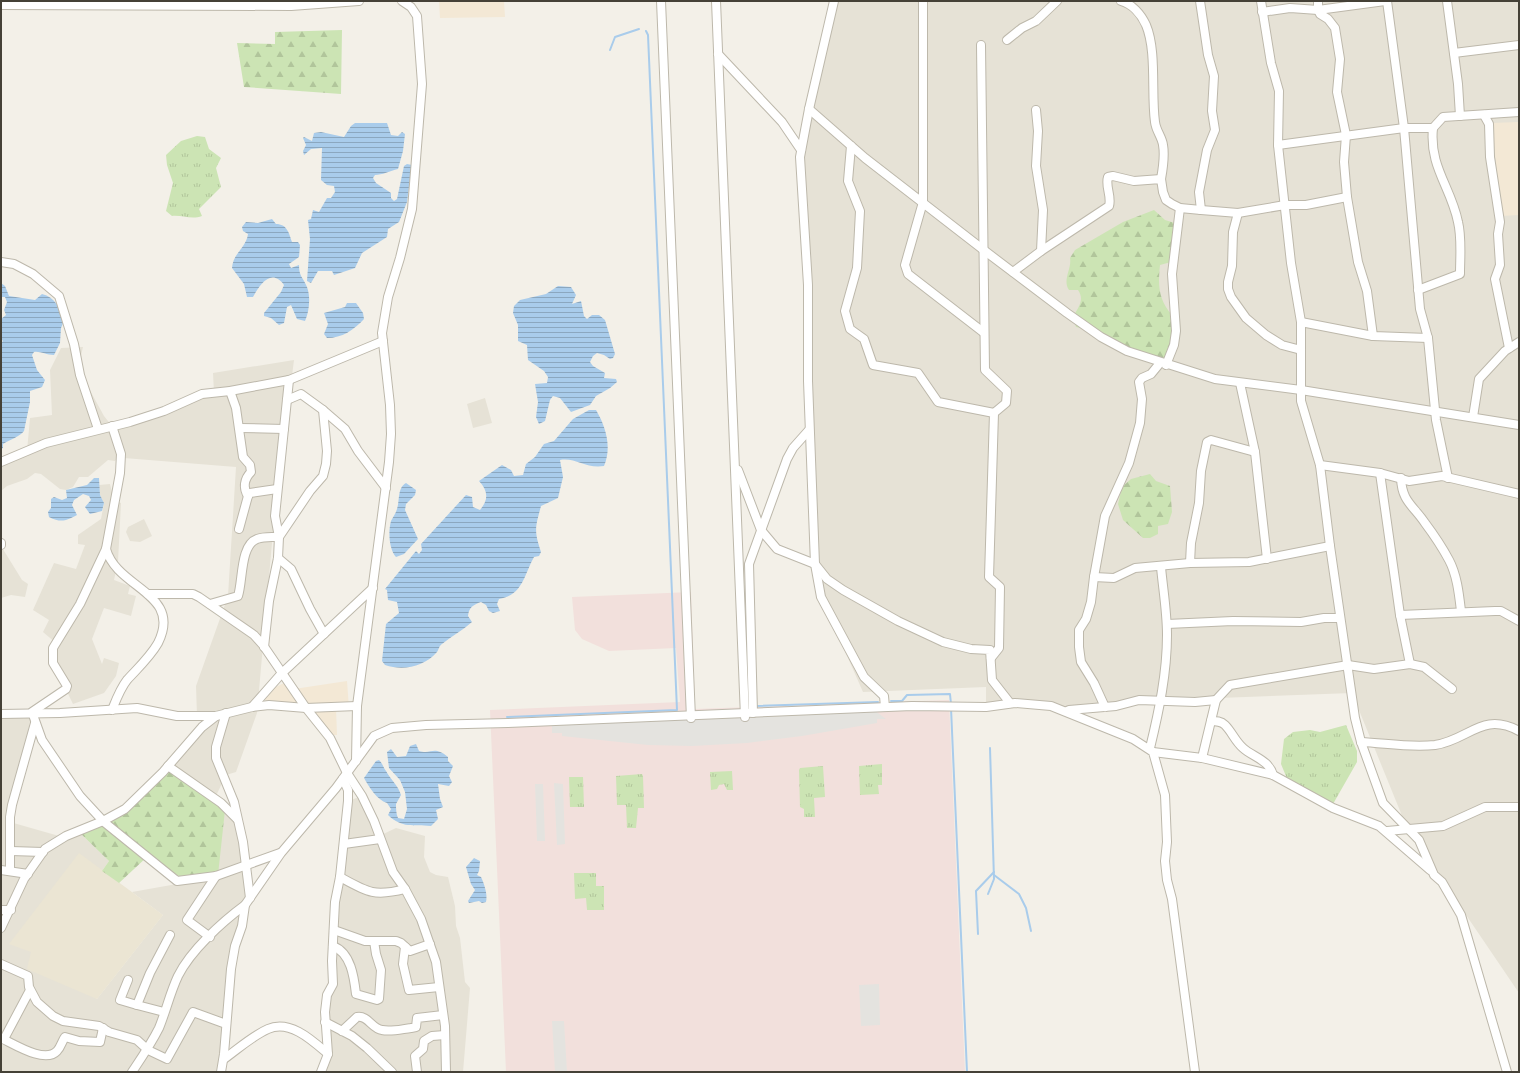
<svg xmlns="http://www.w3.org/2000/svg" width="1520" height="1073" viewBox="0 0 1520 1073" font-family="Overpass,sans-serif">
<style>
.residential{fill:#e6e2d6}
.commercial{fill:#f3e8d5}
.education{fill:#ebe5d3}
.medical{fill:#f2e0dc}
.grass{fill:url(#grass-tufts)}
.forest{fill:url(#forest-firs)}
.parking{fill:#e4e3df}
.water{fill:url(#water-rules)}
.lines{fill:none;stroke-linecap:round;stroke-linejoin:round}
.stream{stroke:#a9cceb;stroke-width:2}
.street-casing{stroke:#bdb8ab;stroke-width:10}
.street{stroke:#fff;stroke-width:8}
</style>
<defs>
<pattern id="grass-tufts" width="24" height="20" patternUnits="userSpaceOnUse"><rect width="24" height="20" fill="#cce4b4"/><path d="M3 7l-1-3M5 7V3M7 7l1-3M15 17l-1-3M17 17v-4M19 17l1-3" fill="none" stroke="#b1c59b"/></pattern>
<pattern id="forest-firs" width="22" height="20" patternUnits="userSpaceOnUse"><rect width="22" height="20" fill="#cce4b4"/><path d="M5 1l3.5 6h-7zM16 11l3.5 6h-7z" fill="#b1c59b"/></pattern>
<pattern id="water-rules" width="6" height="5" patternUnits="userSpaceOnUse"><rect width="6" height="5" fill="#a9cceb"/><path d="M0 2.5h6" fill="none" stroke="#8ba7bf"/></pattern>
</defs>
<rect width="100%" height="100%" fill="#f3f0e8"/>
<g class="residential">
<polygon points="835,1 1519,1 1519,993 1407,828 1352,693 1166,700 1073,709 1055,704 986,707 986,687 863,692 821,597 818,586 802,144"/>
<polygon points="83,347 79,364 81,374 104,416 112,426 214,393 213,373 294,360 275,509 257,713 236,772 226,775 213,802 168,769 204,726 197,716 196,686 228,596 236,467 124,458 121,454 115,461 108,460 88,477 79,477 73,487 66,490 60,489 41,474 35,473 27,479 7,486 1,491 1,462 27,451 30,418 52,415 50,370 61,348"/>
<polygon points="485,398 492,423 473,428 467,404"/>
<polygon points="110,484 114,500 121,503 118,562 114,580 130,586 128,594 136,596 131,616 104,608 92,639 102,664 104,658 119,663 116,676 104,693 73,704 53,663 56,643 43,632 49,620 33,610 54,563 76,569 85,545 78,544 78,535 101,519 104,503 100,495 99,485"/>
<polygon points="144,519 152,536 140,542 130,541 126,532 128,527"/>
<polygon points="1,546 22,580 28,584 25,597 11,595 1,598"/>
<polygon points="32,712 10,822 66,838 79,832 109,861 102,871 79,854 31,952 97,999 163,915 132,892 188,882 225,810 236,813 247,905 236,946 222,1072 1,1072 1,714"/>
<polygon points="362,796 379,836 396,828 425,836 424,857 430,872 436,875 448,877 455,906 456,926 460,938 465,982 470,988 463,1072 321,1072 328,1054 328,1011 338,944 339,895 348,801"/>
</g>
<g class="commercial">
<polygon points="439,1 504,1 505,17 440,18"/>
<polygon points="1518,122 1519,215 1501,216 1492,123"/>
<polygon points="288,681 294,689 347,681 349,708 336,708 337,735 328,735 308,710 267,707 264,693"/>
</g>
<polygon class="education" points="79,853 163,915 97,999 27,969 31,952 9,944"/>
<polygon class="medical" points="691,592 695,709 949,700 965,1072 506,1072 490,710 680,702 676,648 609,651 582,639 575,630 572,597"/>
<g class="grass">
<path d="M197 136 205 137 209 149 221 158 216 168 221 187 199 209 202 216C192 220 182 215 172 216L166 211 173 183 167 165 166 155 181 141Z"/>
<polygon points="1346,725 1357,751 1357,762 1333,804 1288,781 1281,764 1284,739 1293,732 1310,730 1320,732"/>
<polygon points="882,764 882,785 878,785 879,794 860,795 859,766"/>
<polygon points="823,766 825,797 814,798 815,817 804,817 804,809 800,807 799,770 800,768"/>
<polygon points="732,771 733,790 727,790 724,784 719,785 717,789 711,790 710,772"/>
<polygon points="642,774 643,776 644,808 638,808 636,828 627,828 626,805 617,805 616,776"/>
<polygon points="569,777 583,777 584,807 570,807"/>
<polygon points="574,873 596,873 596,886 604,886 604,910 587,910 586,898 575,899"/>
</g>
<g class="forest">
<polygon points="342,30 341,94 244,87 237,43 275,44 275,32"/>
<path d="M1154 210 1165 220 1178 224 1171 262 1160 265C1158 285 1158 299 1172 315L1171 347 1166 360 1109 344 1102 332 1076 327 1073 317C1078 308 1085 300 1078 290H1069C1062 280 1072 269 1070 258L1075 250 1123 222Z"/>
<polygon points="1150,474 1156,481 1170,486 1172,512 1168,524 1158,526 1158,534 1150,538 1143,538 1123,520 1118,504 1122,487 1131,479"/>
<polygon points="168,769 225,810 218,875 188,882 148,856 119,883 102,871 109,861 79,832 122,813"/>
</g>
<g class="parking">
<polygon points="874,710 886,719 877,719 877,723 802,736 747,743 692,746 648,745 562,736 562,733 552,733 552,722"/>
<polygon points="554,783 563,784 565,844 557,845"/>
<polygon points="535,784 543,784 545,841 537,841"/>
<polygon points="879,984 880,1025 861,1026 859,985"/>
<polygon points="552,1021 564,1021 567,1072 555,1072"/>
</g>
<g class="water">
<path d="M355 123H387L391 135 398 136 402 132 405 134 403 151 398 169C390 171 382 175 375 175L373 178 376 183 391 193V198L394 201 397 199 404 166 407 164 412 165 407 202 399 222 388 229 387 237 362 253 355 268 334 275 332 271H318L311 283 307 281 310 239 308 220 311 219 313 210 319 212 327 198H331L335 192 334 186 327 185 321 180 322 148 311 149 304 155 303 151 306 145 303 138 304 137 312 141 314 133 321 132 344 137 351 126Z"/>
<path d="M272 219 276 224C287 224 289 233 292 242H298L300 245 299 257 289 264 291 268 299 265C299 277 303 277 307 287 311 298 309 312 305 321L297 319 291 305 287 307 284 323 279 325 271 318 264 316V313L281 292 284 285C271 267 259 286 253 297H247L244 284 232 268C233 253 246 248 248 234L243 231 242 227 246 222 258 223Z"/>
<path d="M1 283 5 286 9 296 35 300 42 294C55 297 61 309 64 321L61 328 60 343 54 355C46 355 40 351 34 352L32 355 37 370 45 380 42 387 30 391V402L24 431C21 436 9 440 3 444V448L1 449V343L3 341 1 339V319L6 315 4 310 7 302 5 297H1Z"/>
<polygon points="558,286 571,287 576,295 572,304 581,301 584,316 587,319 592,315 599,315 605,320 615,354 613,358 610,359 604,355 597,353 593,356 590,362 593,366 605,373 604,378 616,379 617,382 610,388 596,396 590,405 571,412 560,398 553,396 550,400 545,421 539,424 536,417 538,402 535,384 547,383 548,377 544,371 528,360 527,345 518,341 518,325 513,313 514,306 520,300 546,294"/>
<path d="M347 303H356L363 313 364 319C354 330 342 338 327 338L324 334 328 324 324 313 345 307Z"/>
<path d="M589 410H596C606 427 612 447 604 466 586 469 575 457 560 460L563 477 558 498 541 506C535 528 534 531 541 552L539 556 534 557C524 575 523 595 499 599L497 604 500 611 493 613 489 611 486 605 481 602C473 605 469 607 468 616L472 622C463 630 452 636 442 644 439 646 439 649 437 652 424 667 403 671 385 665L382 661 386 624 399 613 397 602 388 600 387 590 385 589 416 551 419 554 422 550 421 544 466 495 472 497 473 507 480 510C489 499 488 491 479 481L502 465 511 470 514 476 523 475 526 464 535 457 544 444 554 441 573 419Z"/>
<path d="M94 478H99L100 495 104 503 102 511 90 514 85 507 91 500 89 496 83 494 74 500 72 505 77 515C66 521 61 523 49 517L48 512 51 508V499L54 497 62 500 67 498 66 490 87 485Z"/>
<path d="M406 483 416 490 415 495 406 504 405 510 418 539 404 554 396 557C389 549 388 532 391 521 393 517 396 513 397 509 400 501 397 488 406 483Z"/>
<path d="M416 744 419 751C432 755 433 745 448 757V761L453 766 449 776 452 782 449 786 438 784 440 799 443 807 436 810 438 819 431 826C412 824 403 829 388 815L391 809 387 803C377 800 369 787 364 778L376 761 379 760C383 764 383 767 386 771 391 780 398 785 401 795L396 804C396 808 396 814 398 818L404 819 407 809 405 792 400 780 389 768 387 752 391 749 397 757 406 756 410 746Z"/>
<path d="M474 858 480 861 479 871 477 875 481 877C484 883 488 895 486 902L482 903 479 901 469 903 468 901 475 890 471 884 466 867Z"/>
</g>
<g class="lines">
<g class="stream">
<polyline points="610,50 615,37 639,29"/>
<polyline points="891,701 902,701 907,695 950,694 951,704"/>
<polyline points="757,706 878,702"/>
<polyline points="951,708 967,1072"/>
<polyline points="507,717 677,710 648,35 646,31"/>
<polyline points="994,875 1019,894 1026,908 1031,931"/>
<polyline points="988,894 994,879 990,748"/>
<polyline points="978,934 976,891 994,872"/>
</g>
<defs>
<g id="street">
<polyline points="661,1 691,718"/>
<polyline points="716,1 745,717"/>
<polyline points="834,1 809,109 800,157 808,285 808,381 815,564 821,597 864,677 884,696 885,707"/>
<polyline points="923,1 923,202 905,265 908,274 983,332"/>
<path d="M1121 1C1132 4 1141 14 1146 25 1157 51 1151 94 1155 122 1156 131 1162 137 1163 145 1165 156 1163 168 1161 179"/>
<polyline points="1200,1 1208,55 1214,76 1212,111 1215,130 1207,150 1199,192 1201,210"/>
<polyline points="1261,1 1271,63 1279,91 1278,145 1291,263 1301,322 1301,401 1320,465 1330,546 1355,718 1361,742 1383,803 1419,840 1434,875 1442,882 1461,915 1507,1072"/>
<polyline points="1318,1 1318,10 1320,14 1328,19 1335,28 1340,59 1337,92 1346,135 1344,162 1347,197 1358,262 1367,291 1373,336"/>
<polyline points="1387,1 1404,128 1420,309 1428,338 1436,420 1448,478"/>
<polyline points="1447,1 1458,84 1460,116"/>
<polyline points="1,5 291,6 359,1"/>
<polyline points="1262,12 1290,8 1318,10 1385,1"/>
<polyline points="1007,40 1022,28 1036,21 1057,1"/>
<polyline points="981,45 985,370 1007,391 1006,403 994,413"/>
<polyline points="1454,53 1519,45"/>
<polyline points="718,54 782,122 801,150"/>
<polyline points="809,109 865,158 985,251 1067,313 1101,337 1127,351 1215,379 1301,390 1519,425"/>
<polyline points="1484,115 1489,124 1490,157 1500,222 1498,234 1500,265 1495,279 1509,348"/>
<polyline points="1278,145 1404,128 1433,128 1443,117 1519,112"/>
<polyline points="851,146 848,181 860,211 857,268 845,311 850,329 864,339 873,365 918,373 938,402 994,413 989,577 1000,587 999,648 991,658"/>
<polyline points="1238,213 1233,232 1232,266 1228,282 1228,289 1231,297 1246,318 1266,335 1282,345 1301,350"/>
<path d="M1041 251 1109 206C1112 196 1105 187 1108 177L1113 176 1134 181 1161 179 1163 192 1166 200 1172 204 1180 208 1201 210 1238 213 1285 205H1306L1347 197"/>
<polyline points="1,262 14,264 33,274 59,296 74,344 80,375 98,429"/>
<polyline points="1013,272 1041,251 1043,210 1036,166 1038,131 1036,110"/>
<path d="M1418 290 1460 274C1460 257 1462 238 1458 222 1451 187 1429 167 1433 128"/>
<polyline points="1301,322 1373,336 1428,338"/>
<polyline points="1166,365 1174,345 1176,331 1172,274 1180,208"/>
<polyline points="1240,383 1255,452 1267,559"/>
<path d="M230 391 236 408 243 457 250 465 251 472C244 479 243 488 248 496"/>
<polyline points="323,410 345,429 358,451 386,488"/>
<polyline points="1473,417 1479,379 1505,351 1519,342"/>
<polyline points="240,428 284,429"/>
<polyline points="1,462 46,443 130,422 164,411 202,394 230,391 289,380 383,341"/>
<polyline points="1320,465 1380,473 1409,481 1442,476 1519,494"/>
<polyline points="738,470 761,530 777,549 815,564 827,579 843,590 898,621 943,642 971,649 990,650 992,680 1010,703"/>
<polyline points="1380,473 1400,615 1410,664"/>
<path d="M1401 478C1402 502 1413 505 1425 523 1434 535 1442 547 1449 560 1457 575 1459 594 1461 611"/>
<polyline points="239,529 248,496 250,493 277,489"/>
<polyline points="1,543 1,545"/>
<polyline points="106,549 80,604 53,648 53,663 67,686 66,689 32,712 42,740 80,796 104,822 177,881 216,876 280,853"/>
<polyline points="278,558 291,569 310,609 324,634"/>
<polyline points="1190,563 1191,543 1199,503 1201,471 1207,442 1211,440 1255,452"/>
<polyline points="1094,577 1114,578 1135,568 1190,563 1249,562 1330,546"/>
<polyline points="148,594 193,594 199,597 254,635 263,645 306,708 330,738 347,773 362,796 374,821 393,872 405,889 421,919 436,962 445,1026 446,1072"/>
<path d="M210 604 238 596C243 581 240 545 257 539 264 536 272 537 279 537L310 491 323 476 326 464 327 451 323 410 301 394 287 400"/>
<polyline points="1400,615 1495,611 1501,611 1519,621"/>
<polyline points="1167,624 1233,621 1301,622 1324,618 1340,618"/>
<polyline points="264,647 269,601 278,558 279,537 275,516 289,380"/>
<polyline points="252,707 282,673 373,588"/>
<polyline points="1105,707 1094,683 1081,662 1079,647 1079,630 1086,619 1091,602 1094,577 1105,516 1129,463 1140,423 1142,399 1139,382 1142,378 1151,374 1160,363"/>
<path d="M112 710C116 700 120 689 127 680 138 668 150 657 158 643 183 593 117 589 106 549L120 473 121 454 112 426"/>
<polyline points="1067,711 1069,710 1116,706 1139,700 1195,702 1216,700"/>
<polyline points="226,713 216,747 216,758 234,802 243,842 250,898"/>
<polyline points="753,713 749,564 787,459 793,448 809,430"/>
<polyline points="1,714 60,713 137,708 177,716 216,716 252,707 269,705 306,708 357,706"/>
<path d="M1211 721C1216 721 1221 721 1225 725 1232 732 1235 741 1243 748 1253 757 1269 760 1273 775"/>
<path d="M1361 742C1385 743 1410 748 1435 745 1469 740 1482 711 1519 731"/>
<path d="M1150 748C1159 711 1167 673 1167 635 1167 612 1163 589 1161 567"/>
<polyline points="1153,752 1202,758 1273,775 1333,808 1379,826 1430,870"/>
<polyline points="1202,758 1216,700 1230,685 1348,665 1374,669 1410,664 1424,667 1452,689"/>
<polyline points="356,761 357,706 389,462 391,434 390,405 382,333 388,297 400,258 412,209 422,84 417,16 411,7 402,1"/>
<polyline points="168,766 221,803 237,819"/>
<polyline points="1387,831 1443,826 1485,807 1519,807"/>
<polyline points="344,844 380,839"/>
<polyline points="11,851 43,852"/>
<polyline points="1,870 28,874"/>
<polyline points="10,870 10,817 12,805 35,723"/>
<path d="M340 877C367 892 374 897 405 889"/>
<polyline points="1,910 11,910"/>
<polyline points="1,928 24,879 45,849 66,836 103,821 125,809 163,772 202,727 216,716"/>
<polyline points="334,930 365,941 396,941 401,943 410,951 430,944"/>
<polyline points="210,937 187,920 216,876"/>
<path d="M333 946C351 953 354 977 356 994L377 1000 379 999 381 970 376 954 374 941"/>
<polyline points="405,947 403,964 409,990 439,987"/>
<polyline points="1,964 28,976 29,987 37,1002 53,1016 63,1021 99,1026 109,1032 137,1040 148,1050 167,1059 193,1012 226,1024"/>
<polyline points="128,980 120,1000 137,1005"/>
<polyline points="164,1012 137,1005 150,973 170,935"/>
<polyline points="325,1022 352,1036 367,1048 392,1072"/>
<path d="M342 1031 357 1017C368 1015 372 1029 382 1030 391 1032 402 1029 411 1028L416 1027 417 1018 443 1015"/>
<path d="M1 1038C14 1044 45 1064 57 1051 61 1047 62 1041 65 1037L79 1041 100 1042 103 1028"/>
<polyline points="4,1039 30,990"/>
<path d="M224 1059C238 1049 252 1036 268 1029 290 1019 313 1041 328 1054"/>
<path d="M132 1072C142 1057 151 1044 159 1028 166 1011 170 993 178 976 191 950 222 922 245 905"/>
<polyline points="221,1072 224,1054 231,969 235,946 242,926 245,905 281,853 336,788 374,736 392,728 426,725 508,723 912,706 986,707 1015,703 1051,706 1133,739 1153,752 1165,795 1167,842 1165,861 1167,880 1172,899 1195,1072"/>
<polyline points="321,1072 328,1054 325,1012 327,995 333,984 332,961 335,902 340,877 348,801 348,790 343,779"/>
<polyline points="417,1072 415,1056 423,1049 424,1041 432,1036 445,1035"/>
</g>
</defs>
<use href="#street" class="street-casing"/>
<use href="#street" class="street"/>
</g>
<rect width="1520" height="1073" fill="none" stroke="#454137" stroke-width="4"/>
</svg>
